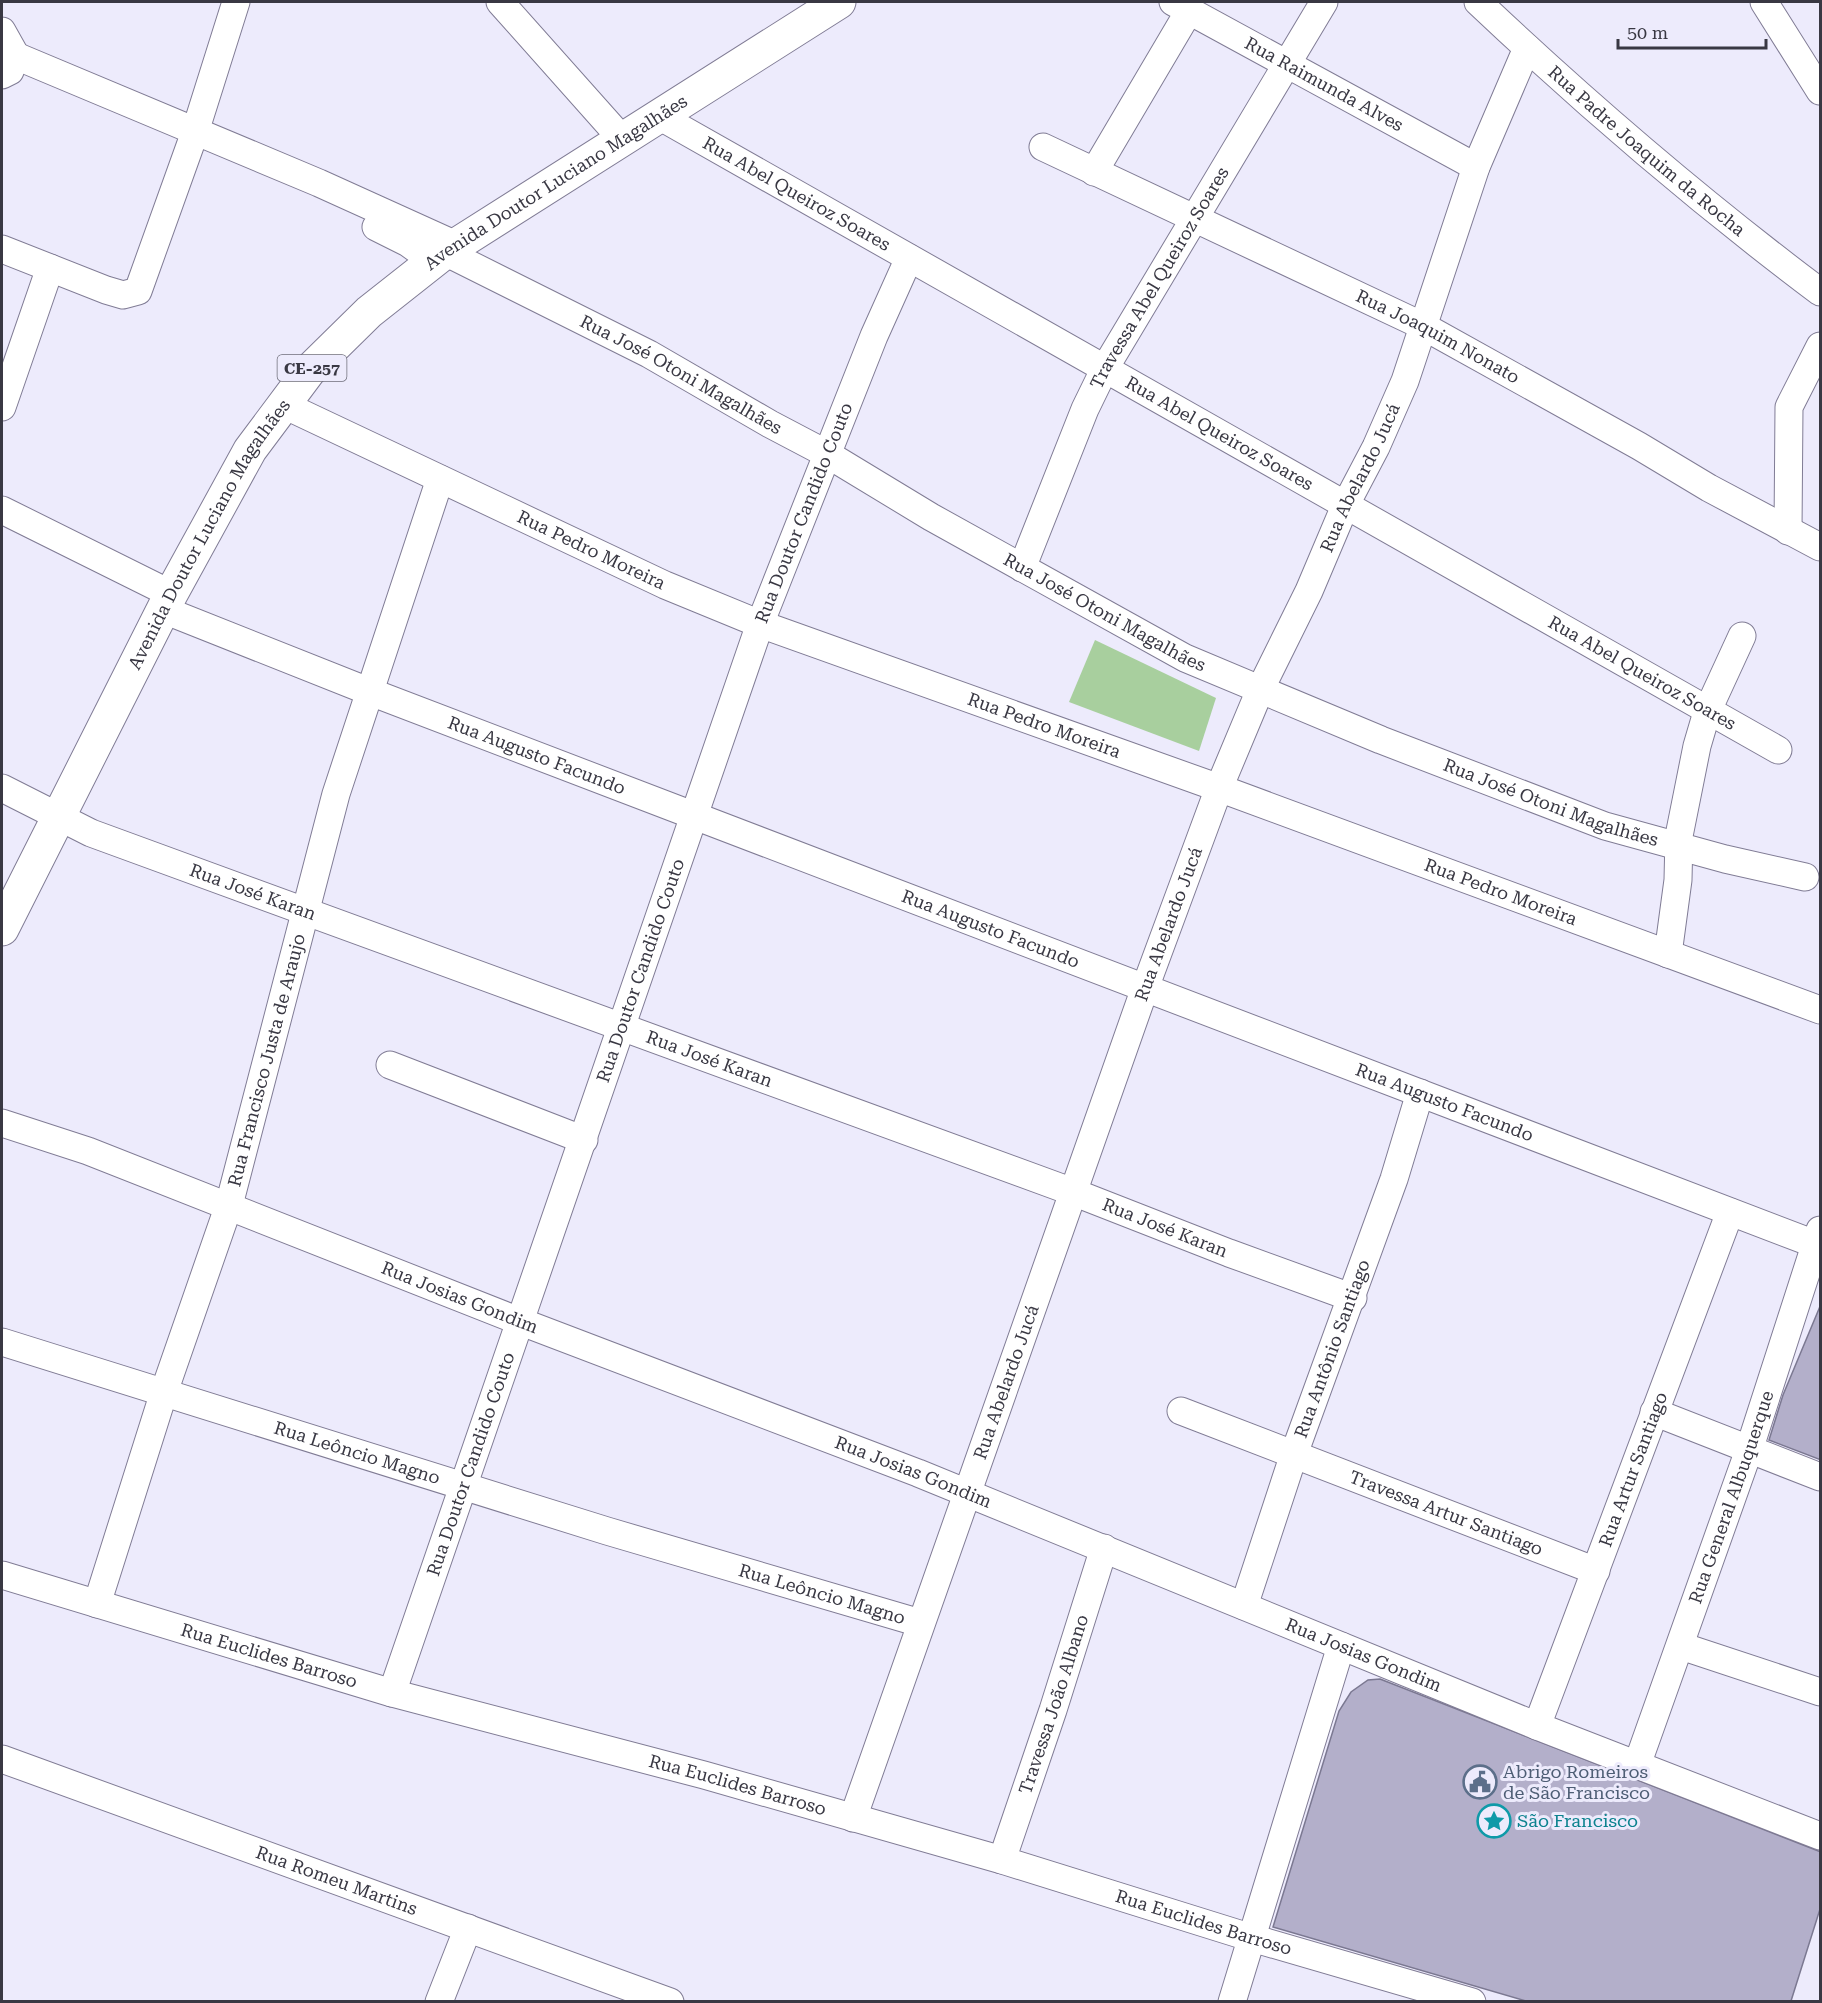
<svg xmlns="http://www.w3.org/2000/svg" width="1822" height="2003" viewBox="0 0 1822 2003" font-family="'Roboto Serif',serif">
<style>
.green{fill:#a8cf9e}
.building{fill:#b3afca;stroke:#7b7891;stroke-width:1.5}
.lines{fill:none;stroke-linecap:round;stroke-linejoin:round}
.minor-casing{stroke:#807c95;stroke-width:29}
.major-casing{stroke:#807c95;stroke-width:35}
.minor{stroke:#fff;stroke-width:27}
.major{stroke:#fff;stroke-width:33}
.labels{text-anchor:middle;stroke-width:6;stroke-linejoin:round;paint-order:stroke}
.shield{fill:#edebfc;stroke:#6f6e7a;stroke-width:1.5}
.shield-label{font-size:16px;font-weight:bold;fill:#393843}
.street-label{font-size:18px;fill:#393843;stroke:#edebfc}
.service-label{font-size:18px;fill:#4e5e75;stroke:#edebfc;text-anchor:start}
.culture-label{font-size:18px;fill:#0d838f;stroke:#edebfc;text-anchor:start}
</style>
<rect width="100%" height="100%" fill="#edebfc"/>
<polygon class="green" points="1095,640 1216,698 1199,751 1069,702"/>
<g class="building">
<polygon points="1821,1304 1821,1460 1769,1440 1783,1395"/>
<polygon points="1380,1679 1821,1852 1821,1906 1791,2001 1526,2001 1273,1927 1339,1711 1351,1692 1368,1680"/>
</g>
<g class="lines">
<defs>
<g id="minor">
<polyline points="500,2 622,139"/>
<path id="s1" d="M1173 2 1476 167"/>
<path id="s2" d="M1478 2C1588 106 1699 201 1820 292"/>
<polyline points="1764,2 1820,91"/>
<polyline points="2,31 16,56 10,71 2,75"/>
<polyline points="16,56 319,183 456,245"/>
<path id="s3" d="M659 116 1778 750"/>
<path id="s4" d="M1043 147 1423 326 1639 446 1709 488 1820 547"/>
<polyline points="1094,172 1189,11"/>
<polyline points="376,227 408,243 433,261"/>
<polyline points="2,249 106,290 123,295 138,291 195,132 236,2"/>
<path id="s5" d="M445 252 649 354 770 424 827 454 931 517 1185 658 1381 740 1605 826 1725 859 1805 877"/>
<path id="s6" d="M282 404 665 585 760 624 1219 788 1820 1010"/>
<polyline points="2,407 50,268"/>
<polyline points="2,510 171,594"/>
<polyline points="1788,531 1789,407 1820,346"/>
<path id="s7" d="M1022 568 1085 409 1105 368 1324 2"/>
<path id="s8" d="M164 610 368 691 1820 1246"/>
<path id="s9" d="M2 788 91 833 1073 1192 1229 1253 1353 1298"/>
<polyline points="1668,954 1678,880 1679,836 1697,746 1707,712 1742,636"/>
<polyline points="390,1065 584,1140"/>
<path id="s10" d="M2 1123 88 1151 519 1321 918 1473 1537 1726 1820 1836"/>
<path id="s11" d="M2 1342 607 1531 920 1623"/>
<path id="s12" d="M1181 1411 1596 1571"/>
<polyline points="1654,1412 1820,1477"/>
<path id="s13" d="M2 1575 392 1693 704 1775 1002 1860 1252 1938 1472 2002"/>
<path id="s14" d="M97 1604 164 1392 229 1205 336 794 440 479"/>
<path id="s15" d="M1244 1606 1294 1454 1394 1179 1420 1093"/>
<polyline points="1681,1646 1820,1692"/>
<path id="s16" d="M392 1693 760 624 874 336 909 258"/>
<path id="s17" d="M1537 1726 1730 1212"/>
<path id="s18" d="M2 1759 670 2002"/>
<path id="s19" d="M1637 1765 1749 1450 1820 1230"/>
<path id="s20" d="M853 1818 1145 988 1219 788 1260 690 1309 591 1345 506 1376 447 1405 381 1476 167 1527 48"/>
<path id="s21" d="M1002 1860 1053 1710 1104 1548"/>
<polyline points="439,2002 468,1928"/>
<polyline points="1232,2002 1341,1646"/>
</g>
<g id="major">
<path id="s22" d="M2 929 171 594 250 450 309 371 369 312 445 252 839 2"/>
</g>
</defs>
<use href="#minor" class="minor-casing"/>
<use href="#major" class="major-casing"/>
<use href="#minor" class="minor"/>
<use href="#major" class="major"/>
</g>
<defs>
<symbol id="civic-ring" viewBox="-11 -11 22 22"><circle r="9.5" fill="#edebfc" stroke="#5c6f8a" stroke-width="1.5"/><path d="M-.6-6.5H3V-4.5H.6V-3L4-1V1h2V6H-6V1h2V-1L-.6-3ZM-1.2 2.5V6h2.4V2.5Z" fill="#5c6f8a"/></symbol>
<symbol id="sight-ring" viewBox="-11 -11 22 22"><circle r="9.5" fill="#edebfc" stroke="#0f9aa8" stroke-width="1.5"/><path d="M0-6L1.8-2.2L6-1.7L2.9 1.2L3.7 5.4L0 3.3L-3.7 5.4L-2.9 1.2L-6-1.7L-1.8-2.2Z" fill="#0f9aa8"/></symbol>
</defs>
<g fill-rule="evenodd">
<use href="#civic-ring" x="1461" y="1763" width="38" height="38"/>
<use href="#sight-ring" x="1475" y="1802" width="38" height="38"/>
</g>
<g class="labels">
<rect class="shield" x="277.5" y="355" width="69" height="26" rx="4.5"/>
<g class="shield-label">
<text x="312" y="374">CE-257</text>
</g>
<g class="street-label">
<text dy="6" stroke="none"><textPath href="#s1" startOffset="172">Rua Raimunda Alves</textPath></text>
<text dy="6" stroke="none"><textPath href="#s2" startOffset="225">Rua Padre Joaquim da Rocha</textPath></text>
<text dy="6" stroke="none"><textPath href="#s22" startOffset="950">Avenida Doutor Luciano Magalhães</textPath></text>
<text dy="6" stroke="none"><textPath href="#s3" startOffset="158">Rua Abel Queiroz Soares</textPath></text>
<text dy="6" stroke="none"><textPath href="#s7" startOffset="322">Travessa Abel Queiroz Soares</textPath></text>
<text dy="6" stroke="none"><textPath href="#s4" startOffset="438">Rua Joaquim Nonato</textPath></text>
<text dy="6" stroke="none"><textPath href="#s5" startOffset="266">Rua José Otoni Magalhães</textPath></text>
<text dy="6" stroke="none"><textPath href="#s3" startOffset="644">Rua Abel Queiroz Soares</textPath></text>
<text dy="6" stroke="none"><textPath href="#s20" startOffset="1434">Rua Abelardo Jucá</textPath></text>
<text dy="6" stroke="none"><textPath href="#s16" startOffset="1250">Rua Doutor Candido Couto</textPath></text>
<text dy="6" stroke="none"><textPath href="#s22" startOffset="446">Avenida Doutor Luciano Magalhães</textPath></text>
<text dy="6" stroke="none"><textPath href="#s6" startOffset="342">Rua Pedro Moreira</textPath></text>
<text dy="6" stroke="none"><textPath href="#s5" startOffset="752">Rua José Otoni Magalhães</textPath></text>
<text dy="6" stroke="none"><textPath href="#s3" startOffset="1130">Rua Abel Queiroz Soares</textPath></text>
<text dy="6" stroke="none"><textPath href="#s6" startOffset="828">Rua Pedro Moreira</textPath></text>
<text dy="6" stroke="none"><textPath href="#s8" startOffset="400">Rua Augusto Facundo</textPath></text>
<text dy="6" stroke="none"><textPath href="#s5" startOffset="1238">Rua José Otoni Magalhães</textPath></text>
<text dy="6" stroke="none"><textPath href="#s9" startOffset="272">Rua José Karan</textPath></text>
<text dy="6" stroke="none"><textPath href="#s6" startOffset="1314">Rua Pedro Moreira</textPath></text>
<text dy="6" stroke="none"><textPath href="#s20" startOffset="948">Rua Abelardo Jucá</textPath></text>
<text dy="6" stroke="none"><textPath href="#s8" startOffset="886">Rua Augusto Facundo</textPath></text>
<text dy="6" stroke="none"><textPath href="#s16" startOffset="764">Rua Doutor Candido Couto</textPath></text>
<text dy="6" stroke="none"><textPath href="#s9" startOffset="758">Rua José Karan</textPath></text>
<text dy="6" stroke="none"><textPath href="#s14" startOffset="570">Rua Francisco Justa de Araujo</textPath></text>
<text dy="6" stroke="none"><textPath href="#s8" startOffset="1372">Rua Augusto Facundo</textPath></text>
<text dy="6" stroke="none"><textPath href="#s9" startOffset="1244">Rua José Karan</textPath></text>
<text dy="6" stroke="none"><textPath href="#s10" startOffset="490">Rua Josias Gondim</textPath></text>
<text dy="6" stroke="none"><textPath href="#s15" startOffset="272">Rua Antônio Santiago</textPath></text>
<text dy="6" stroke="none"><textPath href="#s20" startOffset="462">Rua Abelardo Jucá</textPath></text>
<text dy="6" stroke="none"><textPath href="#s11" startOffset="372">Rua Leôncio Magno</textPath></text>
<text dy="6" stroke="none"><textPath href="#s16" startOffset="242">Rua Doutor Candido Couto</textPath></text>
<text dy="6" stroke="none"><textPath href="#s17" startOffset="274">Rua Artur Santiago</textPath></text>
<text dy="6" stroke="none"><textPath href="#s10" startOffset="976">Rua Josias Gondim</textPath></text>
<text dy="6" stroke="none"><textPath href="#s19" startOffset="284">Rua General Albuquerque</textPath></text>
<text dy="6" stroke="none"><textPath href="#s12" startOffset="284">Travessa Artur Santiago</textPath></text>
<text dy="6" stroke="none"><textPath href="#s11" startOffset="858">Rua Leôncio Magno</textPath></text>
<text dy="6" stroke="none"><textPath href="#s10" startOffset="1462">Rua Josias Gondim</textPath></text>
<text dy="6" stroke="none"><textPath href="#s13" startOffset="279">Rua Euclides Barroso</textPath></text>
<text dy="6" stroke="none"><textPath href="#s21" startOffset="164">Travessa João Albano</textPath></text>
<text dy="6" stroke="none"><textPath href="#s13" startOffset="765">Rua Euclides Barroso</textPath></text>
<text dy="6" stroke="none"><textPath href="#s18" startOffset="356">Rua Romeu Martins</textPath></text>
<text dy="6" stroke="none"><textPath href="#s13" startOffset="1251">Rua Euclides Barroso</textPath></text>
</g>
<g class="service-label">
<text x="1503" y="1778">Abrigo Romeiros<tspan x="1503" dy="21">de São Francisco</tspan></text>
</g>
<g class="culture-label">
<text x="1517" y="1827">São Francisco</text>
</g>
</g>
<rect width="1822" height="2003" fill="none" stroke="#393843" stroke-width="6"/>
<path d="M1618 39v9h148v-9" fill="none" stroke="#393843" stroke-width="3"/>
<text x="1627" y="39" font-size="18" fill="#393843" stroke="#edebfc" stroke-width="4.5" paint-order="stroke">50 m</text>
</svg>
